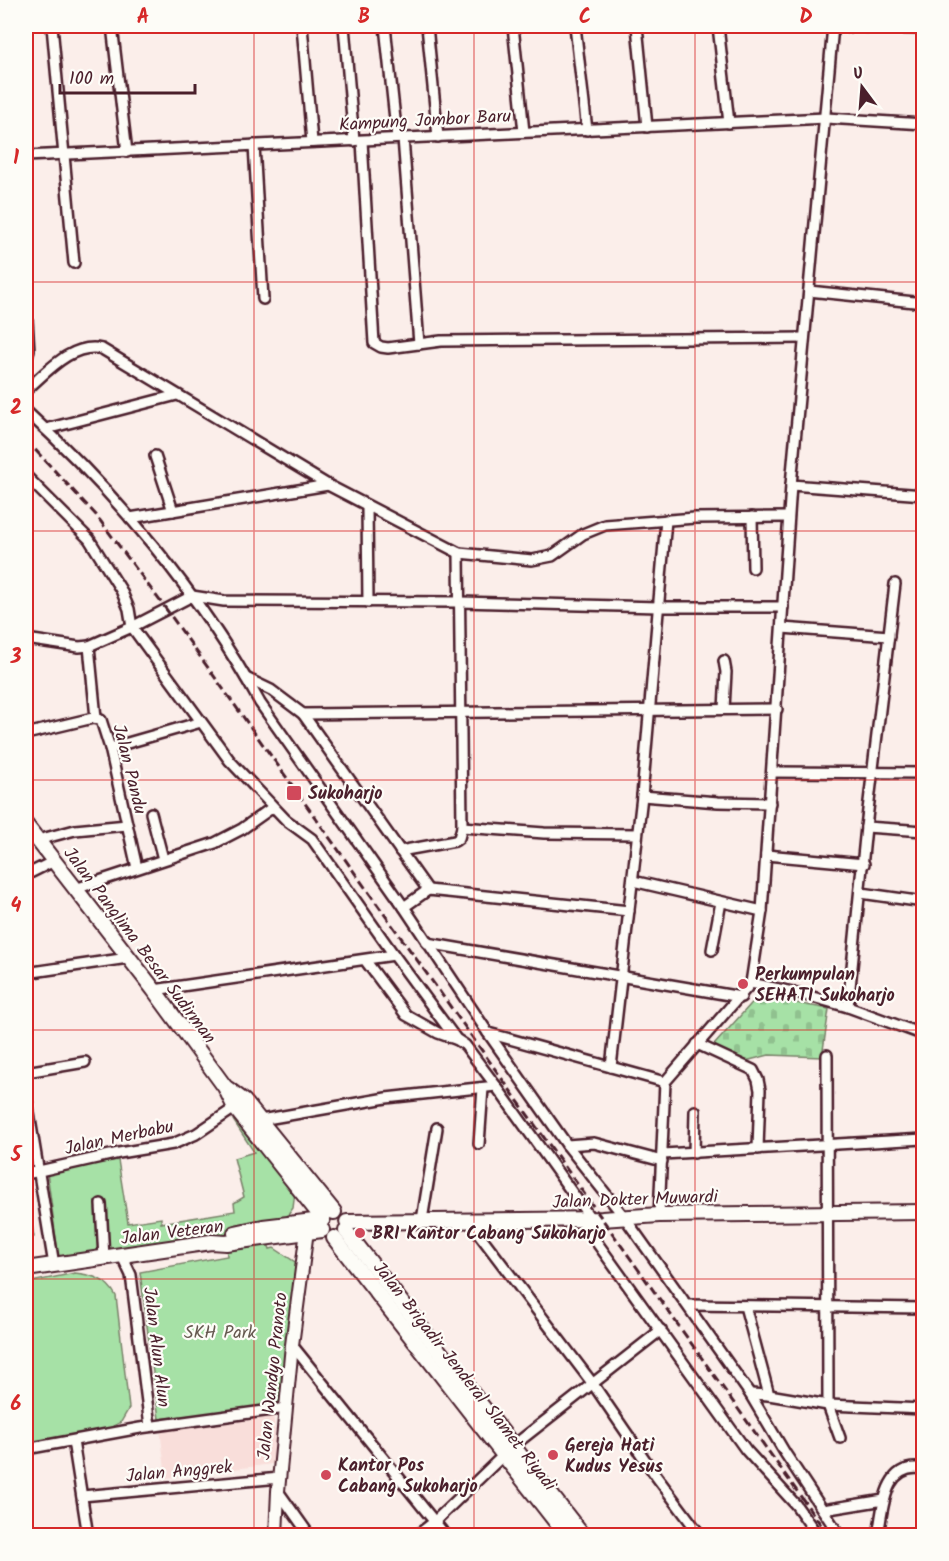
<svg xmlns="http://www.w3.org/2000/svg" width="949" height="1561" viewBox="0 0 949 1561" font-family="Kalam,sans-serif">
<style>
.built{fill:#f9deda}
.cemetery{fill:url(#cemetery-stones);stroke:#788068;stroke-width:1.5}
.park{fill:#a6e1a6;stroke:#788068;stroke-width:1.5}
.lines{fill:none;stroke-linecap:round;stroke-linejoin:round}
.minor-casing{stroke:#4a1f2b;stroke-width:14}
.tertiary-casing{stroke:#4a1f2b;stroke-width:16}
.secondary-casing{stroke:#4a1f2b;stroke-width:18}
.minor{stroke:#fdfcf7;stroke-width:9}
.tertiary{stroke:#fdfcf7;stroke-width:12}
.secondary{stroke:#fdfcf7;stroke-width:14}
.rail{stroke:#4a1f2b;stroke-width:3;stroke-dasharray:9 4.5;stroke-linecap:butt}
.grid{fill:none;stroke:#d62828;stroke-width:1.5;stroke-opacity:0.55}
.poi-dot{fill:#d1495b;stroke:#fdfcf7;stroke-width:2}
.labels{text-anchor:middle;stroke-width:4.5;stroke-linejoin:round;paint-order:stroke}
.street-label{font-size:18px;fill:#4a1f2b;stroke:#fdfcf7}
.poi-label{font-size:18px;font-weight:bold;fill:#4a1f2b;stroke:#fdfcf7;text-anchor:start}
.park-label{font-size:18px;fill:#665950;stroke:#fdfcf7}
.neatline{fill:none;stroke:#d62828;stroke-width:2}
.grid-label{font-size:20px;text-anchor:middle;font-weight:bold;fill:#d62828}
</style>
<defs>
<pattern id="cemetery-stones" width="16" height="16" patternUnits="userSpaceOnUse" patternTransform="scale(1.5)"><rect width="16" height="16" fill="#a6e1a6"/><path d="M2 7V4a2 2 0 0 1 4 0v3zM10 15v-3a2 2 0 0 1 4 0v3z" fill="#90c18f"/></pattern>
</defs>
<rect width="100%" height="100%" fill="#fbeeea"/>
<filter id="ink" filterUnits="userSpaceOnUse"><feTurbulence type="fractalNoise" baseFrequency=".0167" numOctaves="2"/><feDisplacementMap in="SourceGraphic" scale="12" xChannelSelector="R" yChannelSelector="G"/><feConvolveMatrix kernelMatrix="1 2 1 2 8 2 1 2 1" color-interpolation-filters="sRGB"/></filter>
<g filter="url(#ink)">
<polygon class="built" points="273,1414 280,1463 166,1478 160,1429"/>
<polygon class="cemetery" points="758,996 829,1009 822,1057 769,1055 734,1064 706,1054"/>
<g class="park">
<polygon points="242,1113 295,1192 293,1208 276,1232 59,1261 47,1172 118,1160 128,1223 161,1218 161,1223 235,1211 234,1203 244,1197 234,1158 254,1152 233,1120"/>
<polygon points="26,1186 34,1237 26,1239"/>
<polygon points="267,1241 270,1249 274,1248 298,1264 286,1404 159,1419 140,1272 227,1256 226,1246"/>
<path d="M75 1273C93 1275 107 1279 116 1296L129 1408 121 1422 110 1428 26 1443V1283Z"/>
</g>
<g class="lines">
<defs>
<g id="minor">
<polyline points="52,26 74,263"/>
<polyline points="112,26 127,152"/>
<polyline points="302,26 312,142"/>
<polyline points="344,26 354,141"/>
<polyline points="385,26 397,138"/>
<polyline points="427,26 438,137"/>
<polyline points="513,26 524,132"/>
<polyline points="575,26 587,130"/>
<polyline points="637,26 647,127"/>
<polyline points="718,26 729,123"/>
<polyline points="833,26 924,29"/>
<polyline points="403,138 419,344"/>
<polyline points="362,141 374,343 381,347 388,348 441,341 804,338"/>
<polyline points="254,145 263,299"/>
<polyline points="26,156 826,118 924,124"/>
<polyline points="809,291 924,303"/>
<polyline points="26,303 29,350 26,359"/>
<path d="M26 390C47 372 72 342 102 349L328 485 459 553 532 560 552 556 583 534 605 525 695 518 788 517"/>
<path d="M26 411C116 493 201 595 260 703L404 907 488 1033 567 1145 625 1218 750 1394 785 1453 840 1536"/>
<polyline points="46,429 177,395"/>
<polyline points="155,456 173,511"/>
<polyline points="26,476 89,539 121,590 129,609 132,627 230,761 286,820 312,839 394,955 456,1039 465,1045 496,1086 591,1219"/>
<polyline points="791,485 924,495"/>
<polyline points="367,506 368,602"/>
<polyline points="752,517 753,568"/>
<polyline points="130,518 328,485"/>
<polyline points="782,628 889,636"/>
<polyline points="26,639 79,647 89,646 132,627 192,596 224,601 460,602 659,607 783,607"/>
<polyline points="89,646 96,718"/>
<polyline points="246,678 271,690 303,714 428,890"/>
<polyline points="724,709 726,672 724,661"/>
<polyline points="303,714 777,709"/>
<polyline points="26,734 93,718 101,720 110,748 137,868"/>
<polyline points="110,748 201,722"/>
<polyline points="773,772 924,773"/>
<polyline points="642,796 718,802 770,803"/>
<polyline points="151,813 163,859"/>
<polyline points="462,827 544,833 637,834"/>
<polyline points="866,827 924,831"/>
<polyline points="38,840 75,830 127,825"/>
<polyline points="400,851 455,841 459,838 462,827 459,553"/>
<polyline points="766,855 864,864"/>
<polyline points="26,875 54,861"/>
<polyline points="633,881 762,911"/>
<polyline points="75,889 215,843 242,829 273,807"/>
<polyline points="861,893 924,902"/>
<polyline points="404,907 428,890 629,911"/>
<polyline points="427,943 741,997"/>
<polyline points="712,950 721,902"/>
<polyline points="365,960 406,1015 438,1033 455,1039"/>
<polyline points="26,973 128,958"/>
<polyline points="751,983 802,994 848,1007 924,1035"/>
<polyline points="154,990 394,955"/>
<polyline points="848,1007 866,827 895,584"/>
<polyline points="488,1033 665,1082"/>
<polyline points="697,1044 753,1070 758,1080 760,1090 758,1149"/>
<polyline points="827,1055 828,1405 840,1438"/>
<polyline points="611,1067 642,796 666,520"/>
<polyline points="26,1072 85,1062"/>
<polyline points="26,1095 54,1265"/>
<polyline points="255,1121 386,1098 496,1086"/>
<polyline points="479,1144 483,1088"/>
<polyline points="567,1145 594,1143 662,1161"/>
<polyline points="694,1153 695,1111"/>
<polyline points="663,1154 924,1139"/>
<polyline points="26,1174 119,1153 173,1144 196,1134 239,1105"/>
<polyline points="101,1204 104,1258"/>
<polyline points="659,1215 665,1082 751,983 762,911 791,485 833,26"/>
<polyline points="580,1219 746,1450 796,1505 818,1536"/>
<polyline points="422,1220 437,1128"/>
<polyline points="470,1222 593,1384 656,1476 701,1536"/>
<polyline points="122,1256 131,1275 150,1426"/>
<polyline points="688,1305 924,1308"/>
<polyline points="745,1306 769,1395"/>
<polyline points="292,1345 446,1536"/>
<polyline points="750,1394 769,1395 828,1405 924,1409"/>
<polyline points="73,1441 88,1536"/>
<polyline points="26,1449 140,1428 286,1408"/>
<polyline points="278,1491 310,1536"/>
<polyline points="82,1496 280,1478"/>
<polyline points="823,1510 884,1500"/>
<polyline points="416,1536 434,1522 513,1446 661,1330"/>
<path d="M878 1536C883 1508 884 1461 924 1469"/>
</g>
<polyline id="tertiary" points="276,1536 278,1491 292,1345 308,1223"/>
<g id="secondary">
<polyline points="26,825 154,990 225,1087 235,1108 323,1219"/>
<polyline points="228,1089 244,1101 334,1212"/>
<polyline points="347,1222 602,1219 659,1215 924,1212"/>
<polyline points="346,1231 583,1536"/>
<polyline points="235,1233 263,1227 322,1220"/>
<polyline points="334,1238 567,1536"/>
<polyline points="26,1269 211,1242 226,1243 322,1230"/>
</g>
</defs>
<use href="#minor" class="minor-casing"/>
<use href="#tertiary" class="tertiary-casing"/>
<use href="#secondary" class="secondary-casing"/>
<use href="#minor" class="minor"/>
<use href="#tertiary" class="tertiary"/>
<use href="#secondary" class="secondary"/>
<polyline class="rail" points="26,440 96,515 166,609 829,1536"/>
</g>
</g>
<path class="grid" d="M254 26V1536M474 26V1536M695 26V1536M26 282H924M26 531H924M26 780H924M26 1030H924M26 1279H924"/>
<g class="poi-dot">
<rect x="286" y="785" width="16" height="16" rx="3"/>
<circle cx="743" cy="984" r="6"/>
<circle cx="360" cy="1233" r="6"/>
<circle cx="553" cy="1455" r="6"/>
<circle cx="326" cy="1475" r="6"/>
</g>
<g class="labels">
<g class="street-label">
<text transform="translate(425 120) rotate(-3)" y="6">Kampung Jombor Baru</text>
<text transform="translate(130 769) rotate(76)" y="6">Jalan Pandu</text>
<text transform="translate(140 945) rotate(53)" y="6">Jalan Panglima Besar Sudirman</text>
<text transform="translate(119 1137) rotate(-12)" y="6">Jalan Merbabu</text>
<text transform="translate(635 1199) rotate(-2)" y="6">Jalan Dokter Muwardi</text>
<text transform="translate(172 1232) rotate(-7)" y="6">Jalan Veteran</text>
<text transform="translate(157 1347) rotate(83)" y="6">Jalan Alun Alun</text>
<text transform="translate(272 1376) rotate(-84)" y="6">Jalan Wandyo Pranoto</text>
<text transform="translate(465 1376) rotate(52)" y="6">Jalan Brigadir Jenderal Slamet Riyadi</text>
<text transform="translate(179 1471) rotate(-5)" y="6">Jalan Anggrek</text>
</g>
<g class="poi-label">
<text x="308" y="799">Sukoharjo</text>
<text x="755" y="980">Perkumpulan<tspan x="755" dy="21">SEHATI Sukoharjo</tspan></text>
<text x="372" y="1239">BRI Kantor Cabang Sukoharjo</text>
<text x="565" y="1451">Gereja Hati<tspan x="565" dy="21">Kudus Yesus</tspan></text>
<text x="338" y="1471">Kantor Pos<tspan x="338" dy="21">Cabang Sukoharjo</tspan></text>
</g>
<g class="park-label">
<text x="220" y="1338">SKH Park</text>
</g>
</g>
<rect width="949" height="1561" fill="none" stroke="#fdfcf7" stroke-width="66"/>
<g transform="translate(862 87) rotate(344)" stroke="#fdfcf7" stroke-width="4.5" paint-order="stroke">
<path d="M0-4.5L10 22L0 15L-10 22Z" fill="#4a1f2b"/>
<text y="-9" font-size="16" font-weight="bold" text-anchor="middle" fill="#4a1f2b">U</text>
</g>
<path d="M60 84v9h135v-9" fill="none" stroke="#4a1f2b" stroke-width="3"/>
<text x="69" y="84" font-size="18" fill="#4a1f2b" stroke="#fdfcf7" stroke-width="4.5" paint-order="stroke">100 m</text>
<rect x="33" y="33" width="883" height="1495" class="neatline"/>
<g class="grid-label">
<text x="143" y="23">A</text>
<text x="364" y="23">B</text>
<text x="585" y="23">C</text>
<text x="806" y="23">D</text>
<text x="16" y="164">1</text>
<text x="16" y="414">2</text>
<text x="16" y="663">3</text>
<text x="16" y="912">4</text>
<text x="16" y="1161">5</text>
<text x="16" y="1410">6</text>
</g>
</svg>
